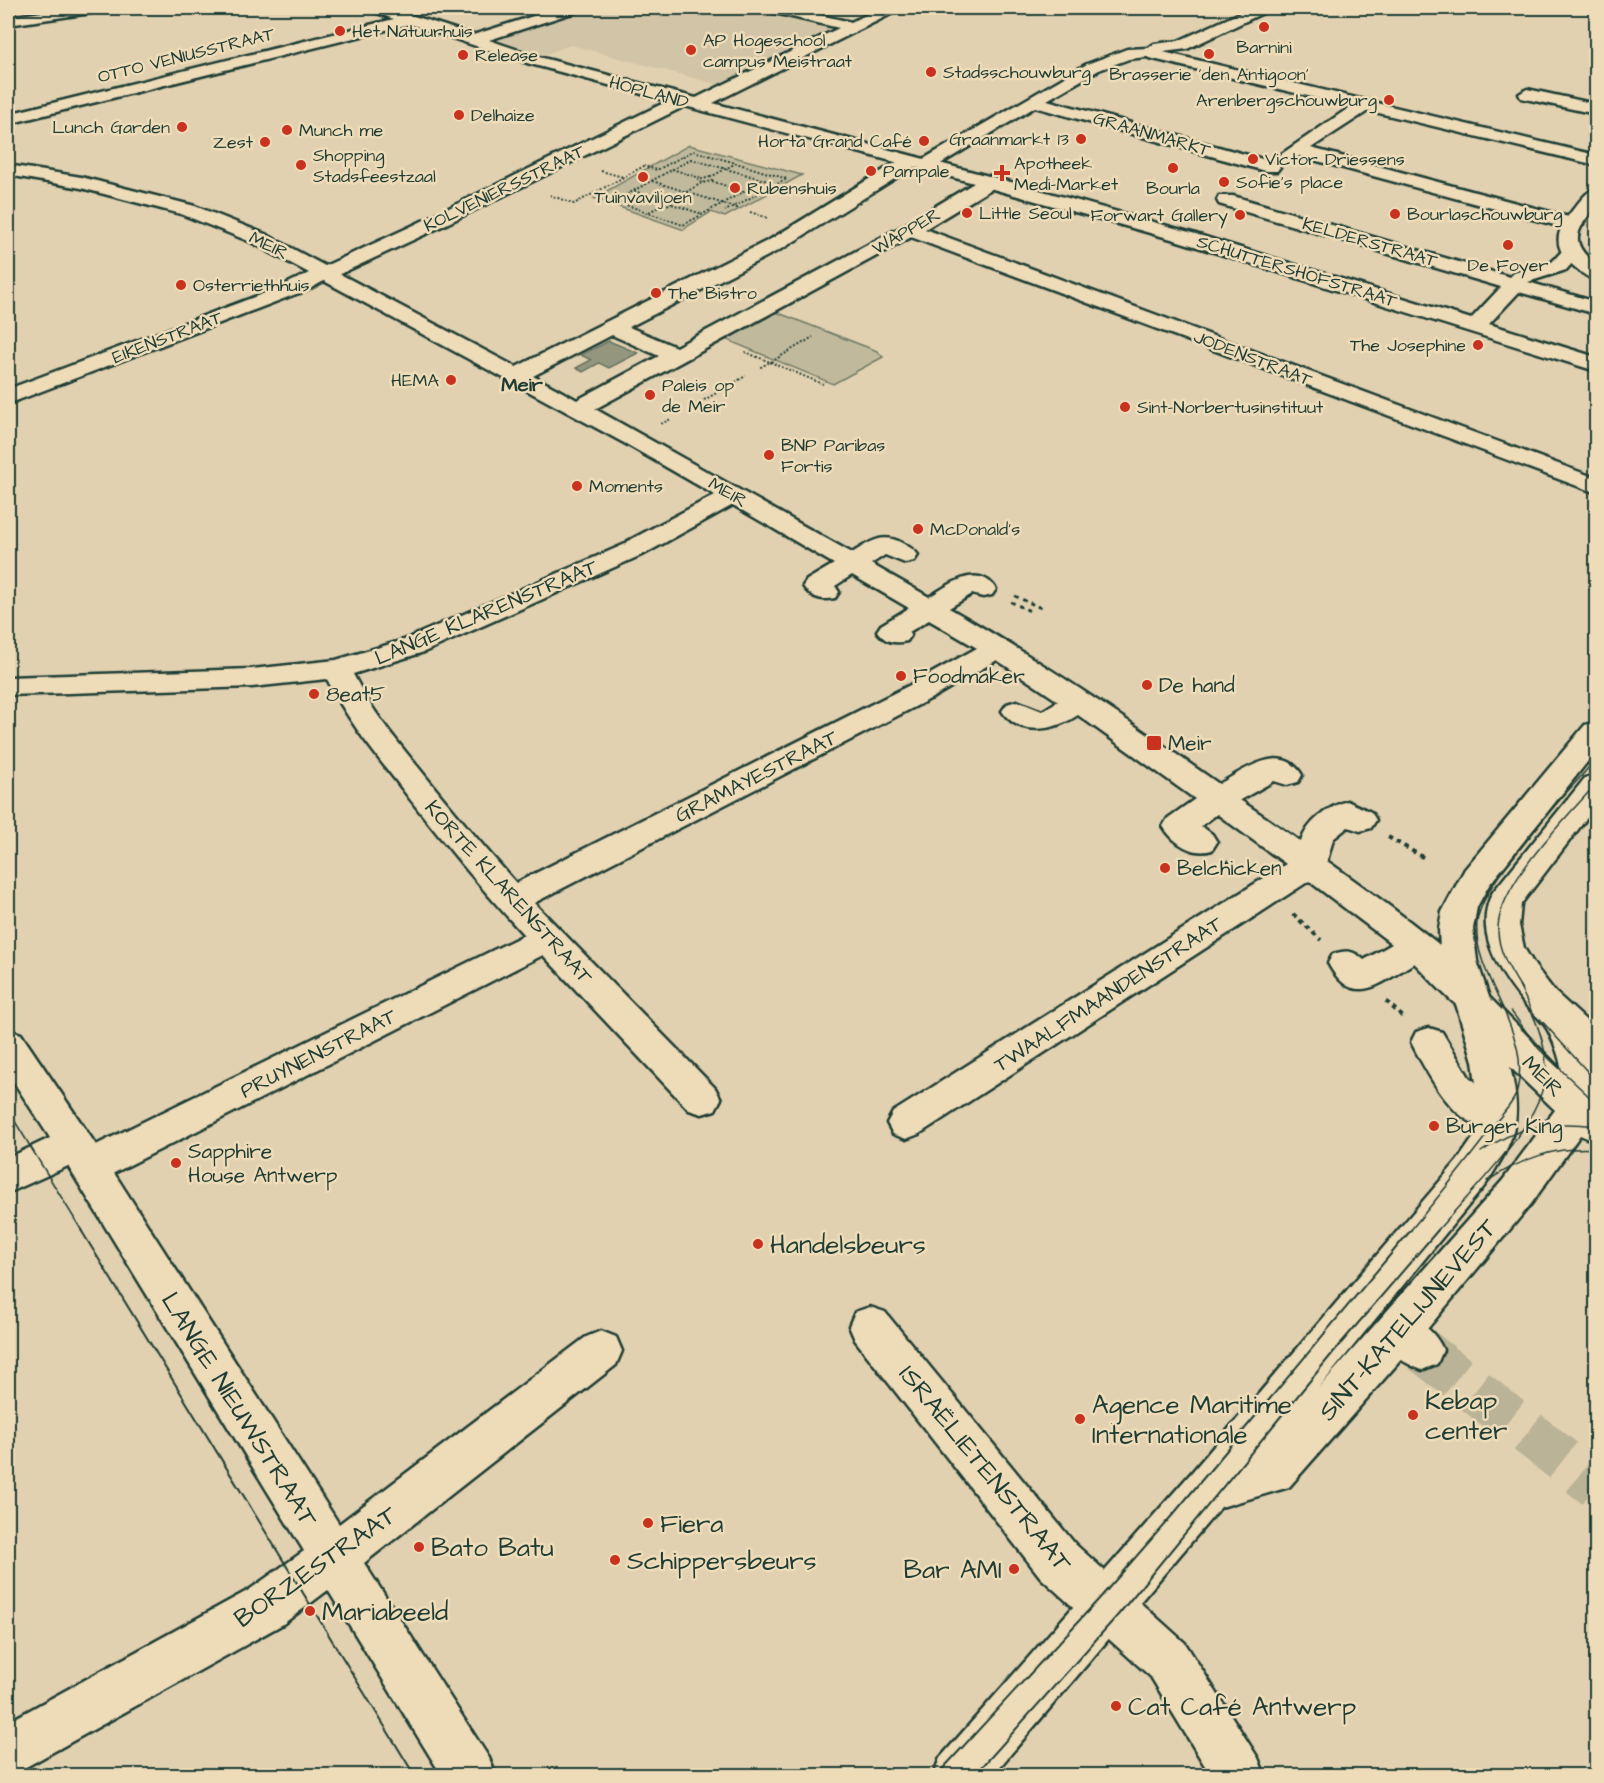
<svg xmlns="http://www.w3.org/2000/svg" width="1604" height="1783" viewBox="0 0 1604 1783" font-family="'Architects Daughter',sans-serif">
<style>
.built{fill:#d2c4a6}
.green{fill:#c1b99b;stroke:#707b68;stroke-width:1.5}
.water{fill:#94967e;stroke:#657260;stroke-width:1.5}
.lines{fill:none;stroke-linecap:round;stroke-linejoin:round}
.pedestrian-tunnel{stroke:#bbb397;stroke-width:45;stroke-dasharray:45 22;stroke-linecap:butt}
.pedestrian-casing{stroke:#1f3d34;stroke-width:5}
.minor-casing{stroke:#1f3d34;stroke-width:5}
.tertiary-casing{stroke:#1f3d34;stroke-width:5}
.path-far2{stroke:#1f3d34;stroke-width:2;stroke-dasharray:2 2;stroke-linecap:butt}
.path-far1{stroke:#1f3d34;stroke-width:3;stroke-dasharray:4 4;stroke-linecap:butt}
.path{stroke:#1f3d34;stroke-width:4;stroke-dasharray:4.5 4.5;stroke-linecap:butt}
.pedestrian{fill:#eedbb8;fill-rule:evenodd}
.minor{fill:#eedbb8;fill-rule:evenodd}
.tertiary{fill:#eedbb8;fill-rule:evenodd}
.tram-far1{stroke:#1f3d34;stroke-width:1.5}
.tram{stroke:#1f3d34;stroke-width:2}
.poi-dot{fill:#c8321e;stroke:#eedbb8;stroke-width:2}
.labels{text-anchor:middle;stroke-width:5;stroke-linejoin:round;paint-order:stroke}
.far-poi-label{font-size:18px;fill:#1f3d34;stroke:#eedbb8;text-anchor:start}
.far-street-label{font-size:18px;fill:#1f3d34;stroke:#eedbb8}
.far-quarter-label{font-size:20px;font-weight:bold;fill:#1f3d34;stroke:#eedbb8}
.street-label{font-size:21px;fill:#1f3d34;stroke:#eedbb8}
.poi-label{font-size:21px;fill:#1f3d34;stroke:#eedbb8;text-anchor:start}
.near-poi-label{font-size:26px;fill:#1f3d34;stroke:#eedbb8;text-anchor:start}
.near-street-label{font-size:26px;fill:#1f3d34;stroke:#eedbb8}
</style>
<rect width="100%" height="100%" fill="#e2d1b0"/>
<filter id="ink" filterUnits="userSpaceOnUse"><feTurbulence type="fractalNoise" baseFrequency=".0167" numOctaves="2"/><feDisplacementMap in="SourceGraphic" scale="12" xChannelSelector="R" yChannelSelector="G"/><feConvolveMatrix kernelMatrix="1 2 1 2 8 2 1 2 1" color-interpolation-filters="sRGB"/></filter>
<g filter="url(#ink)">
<polygon class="built" points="577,8 758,8 838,27 723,86 571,45 543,55 491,38"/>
<g class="green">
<polygon points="689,145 802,175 725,217 711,212 688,226 684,230 594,198"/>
<polygon points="776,312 877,351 883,357 833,384 725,339"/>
</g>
<polygon class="water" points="609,341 638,353 609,368 599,363 583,372 576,368 591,360 581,355"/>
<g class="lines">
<polyline class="pedestrian-tunnel" points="1422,1350 1596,1486"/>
<defs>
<g id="pedestrian">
<path d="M1149 48 1157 53 1155 56 1129 59 1099 70 1047 100 1277 163 1280 167 1277 171H1265L1035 107 932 169H920L917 165 785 247 629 327 676 347 903 226H917L920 230 917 234 595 409 852 553C870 542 882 532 902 543 909 547 914 549 918 555L914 561 905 563 885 555 871 564 929 597C949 585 978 562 996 589L992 595 983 597 972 594 949 608C1042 661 1130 722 1219 784 1243 771 1282 741 1302 775L1298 782 1287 785 1274 781 1240 800 1301 842C1307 822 1328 807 1347 801L1371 812 1376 820 1371 828 1360 831 1348 827 1333 839 1327 861C1364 887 1401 914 1436 942 1455 959 1477 977 1490 1000L1484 1010C1480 1011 1475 1014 1471 1013 1458 1012 1426 974 1414 963 1381 983 1353 1010 1328 963L1333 954C1346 950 1353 950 1364 960L1392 944 1309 881 919 1134 906 1139 893 1134 887 1123 893 1112 1286 864 1217 814 1201 826 1212 834 1217 842 1212 850C1193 856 1173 843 1163 826L1168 818 1195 799 1078 715C1056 730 1020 738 1002 711L1007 704 1017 701 1042 711 1058 701 997 660 932 698 922 700 912 698 908 691 912 684 977 648 929 620 909 632 911 635 907 641C894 644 885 642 877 631L881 625 909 608 852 575 835 586 839 592 835 598C822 601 811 598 803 586L807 580 834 564 733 505 646 553 637 555 628 553 624 547 628 541 715 495 626 444 324 281C311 288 296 298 282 294L279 290 282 286 309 273 251 242 181 214 81 188 8 175V165L81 177 195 206 265 234 325 266 414 225H428L431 229 428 233 340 274 516 367 771 239 905 157H917L920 161 1087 64 1127 49ZM612 335 659 356 577 400 533 376Z"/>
<polygon points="1527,89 1596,104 1596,114 1521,98 1519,94"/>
<polygon points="1365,100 1371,101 1373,105 1371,109 1311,148 1580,220 1583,224 1580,228 1573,230 1299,156 1286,162 1280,161 1277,157 1359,101"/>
<polygon points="989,176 1189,232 1471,319 1501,287 1219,204 1217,200 1219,196 1233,196 1510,277 1514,273 1552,262 1564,249 1578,249 1581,253 1566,270 1528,282 1596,302 1596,314 1519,292 1489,324 1596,357 1596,371 1175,240 982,186 980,182 982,178"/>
<path d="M1429 1028 1442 1032 1469 1077 1496 1098 1502 1109 1496 1120C1493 1121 1487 1125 1483 1125 1452 1124 1423 1065 1411 1042L1416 1032Z"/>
<path d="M1398 1312C1419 1321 1434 1329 1443 1350L1437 1364 1422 1370C1402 1362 1386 1352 1377 1332L1383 1318Z"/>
</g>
<g id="minor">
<polygon points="70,8 105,8 98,12 8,25 8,17"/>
<polygon points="369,8 389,8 473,35 559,8 580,8 578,11 489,40 539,57 696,98 839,28 766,11 764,8 788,8 851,22 881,8 899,8 897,11 713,103 996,178 998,182 996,186 925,229 1596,478 1596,493 903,234 900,230 903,226 974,183 685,106 428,233 414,233 411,229 414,225 668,101 527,63 410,24 8,124 8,114 394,19 371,11"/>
<polygon points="1251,8 1269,8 1267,11 1187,49 1163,52 1596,155 1596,165 1149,58 1141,53 1154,44 1178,41"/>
<polygon points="289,284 296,286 299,290 296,294 8,404 8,389"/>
<path d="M637 539 646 541 650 547 646 553 424 652 353 674C370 708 394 738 418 767 450 807 482 845 516 883L912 684 922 682 932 684 936 691 932 698 534 903 715 1088 721 1099 715 1110 702 1114 689 1110 543 955 114 1173 339 1524 586 1337 601 1331 616 1337 622 1351 616 1365 364 1563 489 1758 496 1776H442L328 1590 283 1624 26 1767 8 1774V1722L249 1590 304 1551 68 1166 8 1193V1158L50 1138 8 1073V1030L21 1034 96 1145 524 935C479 886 437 835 397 782 371 749 345 716 327 679L252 687 8 695V677L252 669 336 660 404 640Z"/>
<polygon points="870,1307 885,1312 1075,1544 1185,1643 1258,1758 1265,1776 1211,1776 1151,1677 1041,1578 855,1340 849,1326 855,1312"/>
</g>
<g id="tertiary">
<path d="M1596 188V206C1576 230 1568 243 1596 264V280C1588 278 1582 273 1576 268 1550 247 1556 230 1575 207 1581 200 1587 191 1596 188Z"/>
<path d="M1596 722V751L1489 885 1477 907 1473 929 1477 961 1489 997 1562 1071C1560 1058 1553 1038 1546 1027 1539 1017 1528 1009 1521 999 1498 971 1473 928 1493 892L1585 778 1596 775V806L1521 904 1519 925 1524 948 1535 966 1555 992 1590 1024 1595 1034 1589 1044 1596 1061V1142L1580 1135 1531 1204 1413 1346 1289 1487 1221 1507 992 1776H933L940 1758 1192 1472 1458 1160 1476 1134 1479 1106 1473 1061 1440 950 1439 929 1442 912 1465 869 1585 725ZM1510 1067 1555 1110 1503 1180 1318 1389 1486 1184C1515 1139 1523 1121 1510 1067Z"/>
</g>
</defs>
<use href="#pedestrian" class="pedestrian-casing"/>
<use href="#minor" class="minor-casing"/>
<use href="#tertiary" class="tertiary-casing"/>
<g class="path-far2">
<polygon points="691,159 765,180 683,225 615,201"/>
<polyline points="672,169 700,178"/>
<polyline points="601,171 623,177"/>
<polyline points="652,181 740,209"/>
<polyline points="712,181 743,192"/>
<polyline points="702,183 698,180 711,177"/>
<polyline points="634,191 662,200"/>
<polyline points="550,195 574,204 644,166 657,170 693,151 736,163"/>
<polyline points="672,204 702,214"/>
<polyline points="649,212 662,205 671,204 672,200 702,183 712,181 711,177 736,163 787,179 725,211"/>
<polyline points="750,212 768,218"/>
<polyline points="745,352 770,362 759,368"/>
<polyline points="770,362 823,384"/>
<polyline points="771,362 813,337"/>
<polyline points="697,404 746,376"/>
<polyline points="661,424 671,419"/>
</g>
<g class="path-far1">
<polyline points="1015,596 1041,608"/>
<polyline points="1011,602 1032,612"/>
</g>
<g class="path">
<polyline points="1388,837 1426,859"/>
<polyline points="1226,861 1239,870"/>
<polyline points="1293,914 1321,940"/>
<polyline points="1386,1001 1405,1019"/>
</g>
<use href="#pedestrian" class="pedestrian"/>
<use href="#minor" class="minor"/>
<use href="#tertiary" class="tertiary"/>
<g class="tram-far1">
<path d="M1523 991C1511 972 1497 951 1498 927 1500 883 1567 817 1596 784"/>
<polyline points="1511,1011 1539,1049 1596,1103"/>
<polyline points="1540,1019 1596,1081"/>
<polyline points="8,1110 82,1231"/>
<path d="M1481 1152C1517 1126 1552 1120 1596 1126"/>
<path d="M1487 1181C1522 1159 1555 1146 1596 1149"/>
<path d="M1410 1231C1440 1195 1469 1159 1497 1121 1504 1112 1515 1101 1517 1091 1524 1062 1516 1039 1505 1013 1493 985 1474 954 1477 922 1482 880 1566 795 1596 759"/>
<path d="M1437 1231C1471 1191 1543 1124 1546 1071 1547 1041 1532 1012 1519 985"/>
</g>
<g class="tram">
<polyline points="81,1230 415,1776"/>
<polyline points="936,1776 1099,1599 1176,1511 1411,1230"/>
<polyline points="974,1776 1118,1615 1336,1349 1438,1230"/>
</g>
</g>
</g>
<g class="poi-dot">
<circle cx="1264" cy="27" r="6"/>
<circle cx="340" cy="31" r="6"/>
<circle cx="691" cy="50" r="6"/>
<circle cx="1209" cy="54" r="6"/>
<circle cx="463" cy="55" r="6"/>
<circle cx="931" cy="72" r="6"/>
<circle cx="1389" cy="100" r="6"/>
<circle cx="459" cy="115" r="6"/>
<circle cx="182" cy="127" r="6"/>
<circle cx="287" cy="130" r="6"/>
<circle cx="1081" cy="139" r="6"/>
<circle cx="924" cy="141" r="6"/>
<circle cx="265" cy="142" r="6"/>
<circle cx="1253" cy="159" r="6"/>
<circle cx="301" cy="165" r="6"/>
<circle cx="1173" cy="168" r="6"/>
<circle cx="871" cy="171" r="6"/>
<path d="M999 164h6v6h6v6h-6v6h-6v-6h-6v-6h6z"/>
<circle cx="643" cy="177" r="6"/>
<circle cx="1224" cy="182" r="6"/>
<circle cx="735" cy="188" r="6"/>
<circle cx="967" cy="213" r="6"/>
<circle cx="1395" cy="214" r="6"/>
<circle cx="1240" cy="215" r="6"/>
<circle cx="1508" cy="245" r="6"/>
<circle cx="181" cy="285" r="6"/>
<circle cx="656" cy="293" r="6"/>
<circle cx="1478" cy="345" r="6"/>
<circle cx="451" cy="380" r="6"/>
<circle cx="650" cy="395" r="6"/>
<circle cx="1125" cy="407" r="6"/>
<circle cx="769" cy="455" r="6"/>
<circle cx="577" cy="486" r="6"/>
<circle cx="918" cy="529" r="6"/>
<circle cx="901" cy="676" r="6"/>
<circle cx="1147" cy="685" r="6"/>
<circle cx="314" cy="694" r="6"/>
<rect x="1146" y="735" width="16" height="16" rx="3"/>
<circle cx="1165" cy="868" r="6"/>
<circle cx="1434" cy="1126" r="6"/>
<circle cx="176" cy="1163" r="6"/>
<circle cx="758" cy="1244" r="6"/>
<circle cx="1413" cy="1415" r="6"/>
<circle cx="1080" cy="1419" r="6"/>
<circle cx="648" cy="1523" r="6"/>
<circle cx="419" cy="1547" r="6"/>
<circle cx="615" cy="1560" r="6"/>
<circle cx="1014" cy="1569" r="6"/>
<circle cx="310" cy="1611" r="6"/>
<circle cx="1116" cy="1706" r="6"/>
</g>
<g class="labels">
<g class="far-poi-label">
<text x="352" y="37">Het Natuurhuis</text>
<text x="703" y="46">AP Hogeschool<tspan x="703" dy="21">campus Meistraat</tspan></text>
<text x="1264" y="53" text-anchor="middle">Barnini</text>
<text x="475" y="61">Release</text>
<text x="943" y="78">Stadsschouwburg</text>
<text x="1209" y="80" text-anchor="middle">Brasserie ‘den Antigoon’</text>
<text x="1377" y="106" text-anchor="end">Arenbergschouwburg</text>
<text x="471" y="121">Delhaize</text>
<text x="170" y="133" text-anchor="end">Lunch Garden</text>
<text x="299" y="136">Munch me</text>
<text x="1069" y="145" text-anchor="end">Graanmarkt 13</text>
<text x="912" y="147" text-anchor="end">Horta Grand Café</text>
<text x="253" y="148" text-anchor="end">Zest</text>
<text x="313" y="161">Shopping<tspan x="313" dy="21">Stadsfeestzaal</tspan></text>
<text x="1265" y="165">Victor Driessens</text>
<text x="1014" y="169">Apotheek<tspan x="1014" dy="21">Medi-Market</tspan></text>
<text x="883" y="177">Pampale</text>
<text x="1236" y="188">Sofie's place</text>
<text x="747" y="194">Rubenshuis</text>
<text x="1173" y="194" text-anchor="middle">Bourla</text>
<text x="643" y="203" text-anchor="middle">Tuinvaviljoen</text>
<text x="979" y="219">Little Seoul</text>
<text x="1407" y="220">Bourlaschouwburg</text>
<text x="1228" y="221" text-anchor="end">Forwart Gallery</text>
<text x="1508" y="271" text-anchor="middle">De Foyer</text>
<text x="193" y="291">Osterriethhuis</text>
<text x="668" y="299">The Bistro</text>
<text x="1466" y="351" text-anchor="end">The Josephine</text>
<text x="439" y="386" text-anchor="end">HEMA</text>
<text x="662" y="391">Paleis op<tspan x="662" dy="21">de Meir</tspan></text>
<text x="1137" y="413">Sint-Norbertusinstituut</text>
<text x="781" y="451">BNP Paribas<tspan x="781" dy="21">Fortis</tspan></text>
<text x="589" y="492">Moments</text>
<text x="930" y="535">McDonald's</text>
</g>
<g class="far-street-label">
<text transform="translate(186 55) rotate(-14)" y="6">OTTO VENIUSSTRAAT</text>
<text transform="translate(649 92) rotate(15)" y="6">HOPLAND</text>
<text transform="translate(1152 134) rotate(16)" y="6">GRAANMARKT</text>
<text transform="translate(504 188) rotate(-26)" y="6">KOLVENIERSSTRAAT</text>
<text transform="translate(906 231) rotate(-30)" y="6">WAPPER</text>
<text transform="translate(1370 242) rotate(16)" y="6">KELDERSTRAAT</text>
<text transform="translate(269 245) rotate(26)" y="6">MEIR</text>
<text transform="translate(1297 271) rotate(17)" y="6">SCHUTTERSHOFSTRAAT</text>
<text transform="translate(167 337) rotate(-21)" y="6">EIKENSTRAAT</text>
<text transform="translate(1253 358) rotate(21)" y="6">JODENSTRAAT</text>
<text transform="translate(728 492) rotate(30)" y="6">MEIR</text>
</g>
<g class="far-quarter-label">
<text x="522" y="391">Meir</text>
</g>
<g class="street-label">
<text transform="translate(486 612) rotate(-23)" y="7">LANGE KLARENSTRAAT</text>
<text transform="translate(756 776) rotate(-27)" y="7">GRAMAYESTRAAT</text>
<text transform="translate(509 892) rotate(48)" y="7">KORTE KLARENSTRAAT</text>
<text transform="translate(1108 994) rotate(-33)" y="7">TWAALFMAANDENSTRAAT</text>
<text transform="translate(318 1053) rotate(-27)" y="7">PRUYNENSTRAAT</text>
<text transform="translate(1543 1076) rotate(45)" y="7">MEIR</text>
</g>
<g class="poi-label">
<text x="913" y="683">Foodmaker</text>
<text x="1159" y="692">De hand</text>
<text x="326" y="701">8eat5</text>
<text x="1168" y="750">Meir</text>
<text x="1177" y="875">Belchicken</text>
<text x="1446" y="1133">Burger King</text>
<text x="188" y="1158">Sapphire<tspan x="188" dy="24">House Antwerp</tspan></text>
</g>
<g class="near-poi-label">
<text x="770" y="1253">Handelsbeurs</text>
<text x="1425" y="1409">Kebap<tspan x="1425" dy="30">center</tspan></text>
<text x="1092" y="1413">Agence Maritime<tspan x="1092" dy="30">Internationale</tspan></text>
<text x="660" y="1532">Fiera</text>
<text x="431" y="1556">Bato Batu</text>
<text x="627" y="1569">Schippersbeurs</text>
<text x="1002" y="1578" text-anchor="end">Bar AMI</text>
<text x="322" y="1620">Mariabeeld</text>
<text x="1128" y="1715">Cat Café Antwerp</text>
</g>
<g class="near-street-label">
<text transform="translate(1407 1319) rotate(-49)" y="9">SINT-KATELIJNEVEST</text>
<text transform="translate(240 1409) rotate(58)" y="9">LANGE NIEUWSTRAAT</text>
<text transform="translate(986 1468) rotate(51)" y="9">ISRAËLIETENSTRAAT</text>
<text transform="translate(315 1566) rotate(-35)" y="9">BORZESTRAAT</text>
</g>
</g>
<rect width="1604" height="1783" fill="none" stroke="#eedbb8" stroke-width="30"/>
<rect x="15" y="15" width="1574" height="1753" fill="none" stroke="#1f3d34" stroke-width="2" filter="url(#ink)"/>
</svg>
